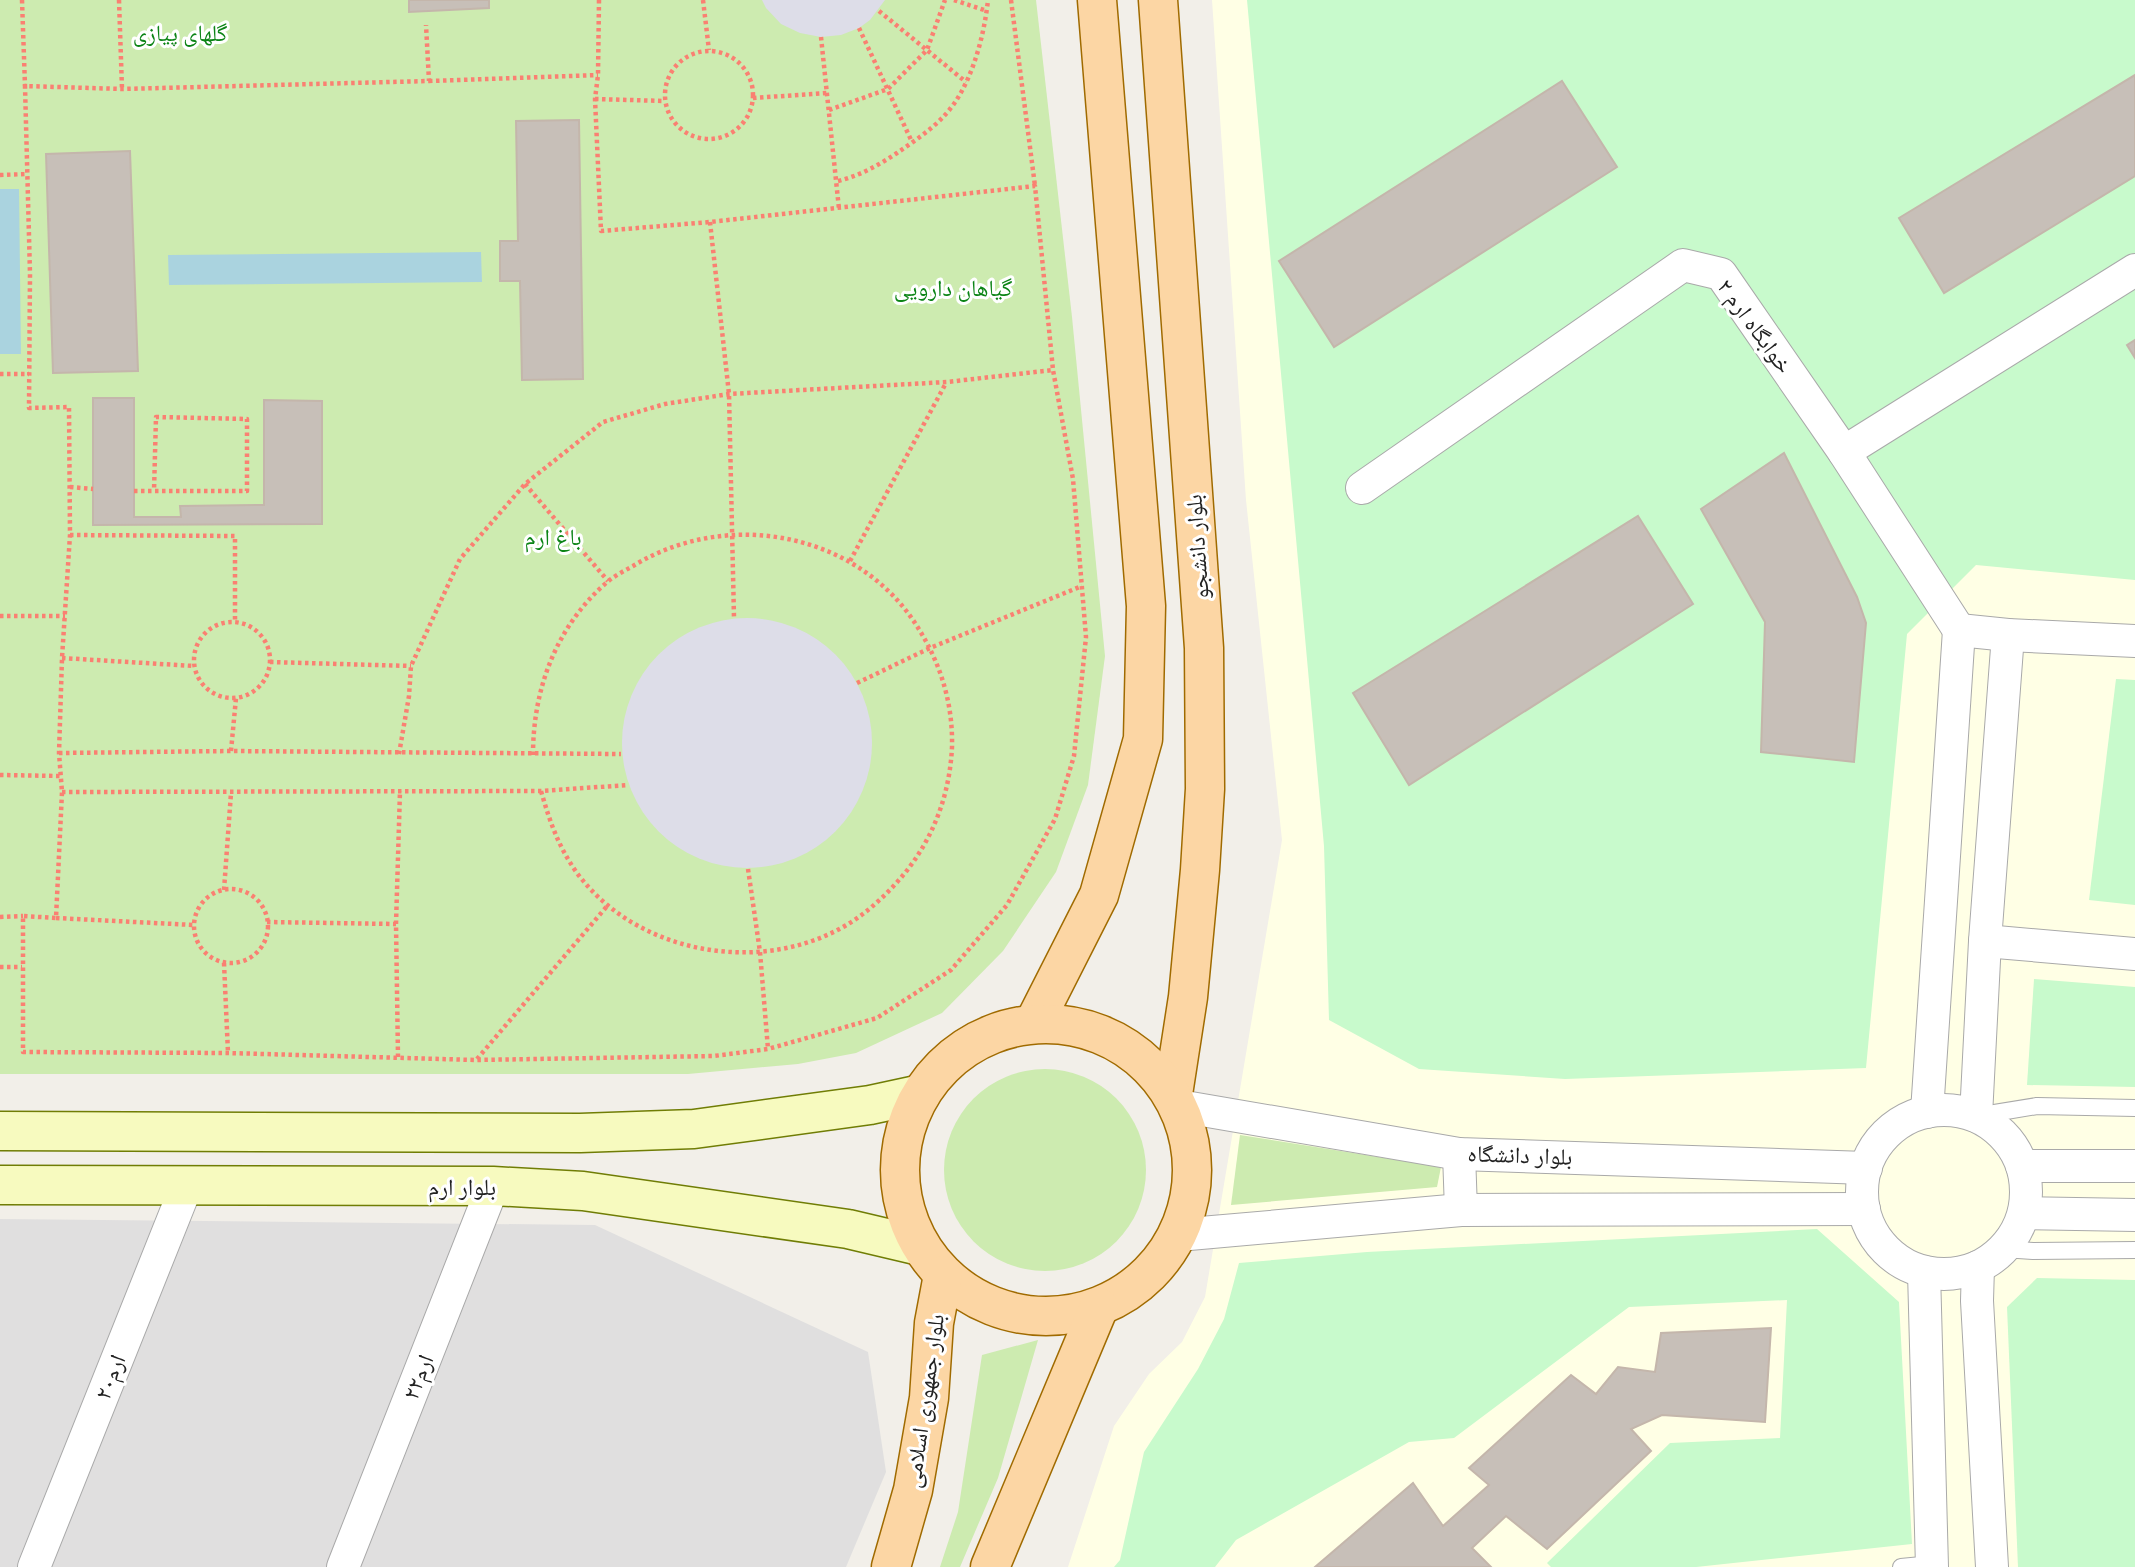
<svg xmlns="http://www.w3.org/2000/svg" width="2135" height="1567" viewBox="0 0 2135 1567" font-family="Karla,'Noto Naskh Arabic',sans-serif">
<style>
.residential{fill:#e0dfdf}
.education{fill:#ffffe5}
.grass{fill:#cdebb0}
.park{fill:#c8facc}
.plaza{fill:#dddde8}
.water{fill:#aad3df}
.building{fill:#c7bfb8;stroke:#c4b6ab;stroke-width:2}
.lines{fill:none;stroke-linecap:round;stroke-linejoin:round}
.lane-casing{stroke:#a9a9a9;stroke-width:18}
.street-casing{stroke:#a9a9a9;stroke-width:34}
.secondary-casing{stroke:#707d05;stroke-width:41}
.primary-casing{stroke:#a06b00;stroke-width:41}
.path{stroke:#fa8072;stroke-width:4.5;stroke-dasharray:3.5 3.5;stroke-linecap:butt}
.lane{stroke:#fff;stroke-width:16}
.street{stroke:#fff;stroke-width:32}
.secondary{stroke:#f7fabf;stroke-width:38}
.primary{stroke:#fcd6a4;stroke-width:38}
.labels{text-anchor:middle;stroke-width:6;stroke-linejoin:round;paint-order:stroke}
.park-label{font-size:23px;fill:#0c8416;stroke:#fff}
.street-label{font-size:23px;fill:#222;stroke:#fff}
</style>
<rect width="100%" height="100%" fill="#f2efe9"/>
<polygon class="residential" points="0,1219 595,1225 868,1352 886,1472 846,1567 0,1567"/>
<polygon class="education" points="1212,0 2135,0 2135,1567 1068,1567 1114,1426 1149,1374 1182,1342 1205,1297 1282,840 1246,500"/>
<g class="grass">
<polygon points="0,0 1036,0 1072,317 1105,656 1088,785 1056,872 1003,951 942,1013 856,1053 798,1064 688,1074 0,1074"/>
<circle cx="1045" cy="1170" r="101"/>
<polygon points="1240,1135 1441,1167 1437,1187 1231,1205"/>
<polygon points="1038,1340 998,1478 960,1567 940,1567 958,1512 982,1355"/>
</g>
<g class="park">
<polygon points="1247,0 2135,0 2135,340 2127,345 2135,358 2135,580 1976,565 1907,634 1866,1068 1565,1079 1419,1069 1329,1020 1324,846"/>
<polygon points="2116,679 2135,680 2135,905 2089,900"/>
<polygon points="2034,979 2135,987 2135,1087 2027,1085"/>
<polygon points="1817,1229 1899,1302 1912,1544 1696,1567 1551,1567 1547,1563 1670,1443 1780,1438 1787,1300 1629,1307 1454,1438 1409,1442 1236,1540 1215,1567 1114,1567 1120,1560 1144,1452 1198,1369 1224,1319 1239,1263 1367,1252"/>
<polygon points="2037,1278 2135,1280 2135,1567 2018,1567 2007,1307"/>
</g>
<g class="plaza">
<polygon points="762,0 885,0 870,20 859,28 841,35 821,37 800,33 781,24 766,8"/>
<circle cx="747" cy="743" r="125"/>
</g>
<g class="water">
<polygon points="0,189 19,189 21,354 0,354"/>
<polygon points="481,252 482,282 169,285 168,255"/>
</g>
<g class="building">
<polygon points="409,0 489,0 489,8 409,12"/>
<polygon points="2135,75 2135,176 1944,293 1899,218"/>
<polygon points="1562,81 1617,167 1334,347 1279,261"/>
<polygon points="579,120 583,379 522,380 520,281 500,281 500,241 518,241 516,121"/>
<polygon points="130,151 138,371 53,373 46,154"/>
<polygon points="2135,340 2135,358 2127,345"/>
<polygon points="93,398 134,398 134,517 181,517 180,506 264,505 264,400 322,401 322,524 93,525"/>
<polygon points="1784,453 1857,597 1866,623 1854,762 1761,752 1765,622 1701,509"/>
<polygon points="1638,516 1693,604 1409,785 1353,693"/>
<polygon points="1771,1328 1765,1422 1662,1415 1631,1429 1651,1451 1547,1549 1506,1516 1472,1548 1491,1567 1315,1567 1413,1483 1443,1526 1489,1485 1469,1468 1571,1375 1596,1394 1618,1367 1655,1372 1661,1333"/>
</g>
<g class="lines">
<defs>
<g id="lane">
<polyline points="1976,1116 2037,1106 2135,1108"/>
<polyline points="2003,1249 2033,1251 2135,1250"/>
<polyline points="1901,1567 1932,1564"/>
</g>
<g id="street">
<polyline points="1844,452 2135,270"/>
<polyline points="1362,488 1683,265 1721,274 1844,452 1959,630"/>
<polyline points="1959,630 2008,635 2135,641"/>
<polyline points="1985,941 2135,954"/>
<polyline points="1179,1106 1459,1154 1866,1168"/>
<circle cx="1944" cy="1192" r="82"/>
<polyline points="1927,1112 1959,630"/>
<polyline points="1976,1116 1985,941 2008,635"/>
<polyline points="1459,1154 1461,1210"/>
<polyline points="2022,1166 2135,1166"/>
<polyline points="2024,1213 2135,1215"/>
<polyline points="1178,1235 1461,1210 1864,1209"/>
<polyline points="1978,1267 1977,1301 1992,1567"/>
<polyline points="1924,1272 1932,1567"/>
<polyline points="34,1567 186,1187"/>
<polyline points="343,1567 493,1186"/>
</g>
<g id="secondary">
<polyline points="0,1131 580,1133 694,1129 870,1105 921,1094"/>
<polyline points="0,1185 493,1186 583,1191 848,1229 920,1246"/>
</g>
<g id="primary">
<polyline points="1158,0 1204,648 1205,789 1200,870 1188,997 1173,1094"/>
<polyline points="1034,1023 1099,895 1143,739 1146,606 1097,0"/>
<circle cx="1046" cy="1170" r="146"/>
<polyline points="891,1567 913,1490 929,1398 934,1323 943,1275"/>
<polyline points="990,1567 1099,1307"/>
</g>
</defs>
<use href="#lane" class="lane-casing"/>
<use href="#street" class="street-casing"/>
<use href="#secondary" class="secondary-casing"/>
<use href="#primary" class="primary-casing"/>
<g class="path">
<polyline points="22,0 25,86"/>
<polyline points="119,0 122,89"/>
<polyline points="599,0 598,75 595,99 601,231 710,222 1035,186 1053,370"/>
<polyline points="703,0 709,50"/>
<polyline points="954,0 987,11"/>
<polyline points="1011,0 1035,186"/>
<polyline points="879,11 966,82"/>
<polyline points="859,28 912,142"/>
<polyline points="821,37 839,209"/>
<circle cx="709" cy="95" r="44"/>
<polyline points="429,81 598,75"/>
<polyline points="753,98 828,93"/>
<polyline points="595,99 664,101"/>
<polyline points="829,110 888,89 927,50 945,0"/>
<polyline points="0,175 28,174"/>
<path d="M838 181C859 176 879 165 897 153 913 142 931 130 944 116 971 88 984 37 988 0"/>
<polyline points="710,222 729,394 734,618"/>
<polyline points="0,374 29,374"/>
<polyline points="525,484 608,581"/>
<polyline points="70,487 93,489"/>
<polyline points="134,491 247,491 247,419 156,417 154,491"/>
<polyline points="70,535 235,536 235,622"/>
<polyline points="850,561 946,383"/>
<polyline points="0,616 65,616"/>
<circle cx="232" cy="660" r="38"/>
<polyline points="62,658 194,666"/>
<polyline points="270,662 411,666"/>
<polyline points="857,683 930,648 1082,586"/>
<polyline points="231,751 236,698"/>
<polyline points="59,753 231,751 621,754"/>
<polyline points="399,754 409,696 411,666 460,559 525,484 603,422 665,404 729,394 947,382 1053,370 1073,479 1086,637 1074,756 1055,819 1007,905 951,970 877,1018 768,1049 714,1056 476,1060 228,1053 23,1052 23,916 56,918 62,792 59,753 62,658 70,535 69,407 29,408 30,274 25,86 122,89 429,81 426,25"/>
<path d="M533 755C533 689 556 627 606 583 614 576 624 571 633 566 729 507 862 533 920 631 942 667 953 706 952 747 949 810 922 863 875 904 791 980 644 964 577 873 558 846 550 822 541 791"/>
<polyline points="0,775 60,776"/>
<polyline points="62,792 541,791 628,785"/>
<polyline points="748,869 760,952 768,1049"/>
<circle cx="231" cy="926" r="37"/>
<polyline points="224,890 231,793"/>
<polyline points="0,917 23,916"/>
<polyline points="56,918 194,925"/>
<polyline points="267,922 396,924"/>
<polyline points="224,963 228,1053"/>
<polyline points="0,967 22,967"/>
<polyline points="398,1057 396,924 400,791"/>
<polyline points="477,1059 608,905"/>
</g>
<use href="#lane" class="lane"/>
<use href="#street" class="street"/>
<use href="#secondary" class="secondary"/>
<use href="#primary" class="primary"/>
</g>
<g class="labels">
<g class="park-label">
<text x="180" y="41">گلهای پیازی</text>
<text x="953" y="296">گیاهان دارویی</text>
<text x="553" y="545">باغ ارم</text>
</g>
<g class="street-label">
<text transform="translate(1755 326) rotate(54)" y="8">خوابگاه ارم ۲</text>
<text transform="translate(1197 547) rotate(-94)" y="8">بلوار دانشجو</text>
<text transform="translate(1520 1155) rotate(2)" y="8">بلوار دانشگاه</text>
<text x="462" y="1195">بلوار ارم</text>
<text transform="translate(110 1377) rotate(-68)" y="8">ارم۲۰</text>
<text transform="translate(418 1377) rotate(-68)" y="8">ارم۲۲</text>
<text transform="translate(924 1401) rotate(-82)" y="8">بلوار جمهوری اسلامی</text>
</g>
</g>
</svg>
